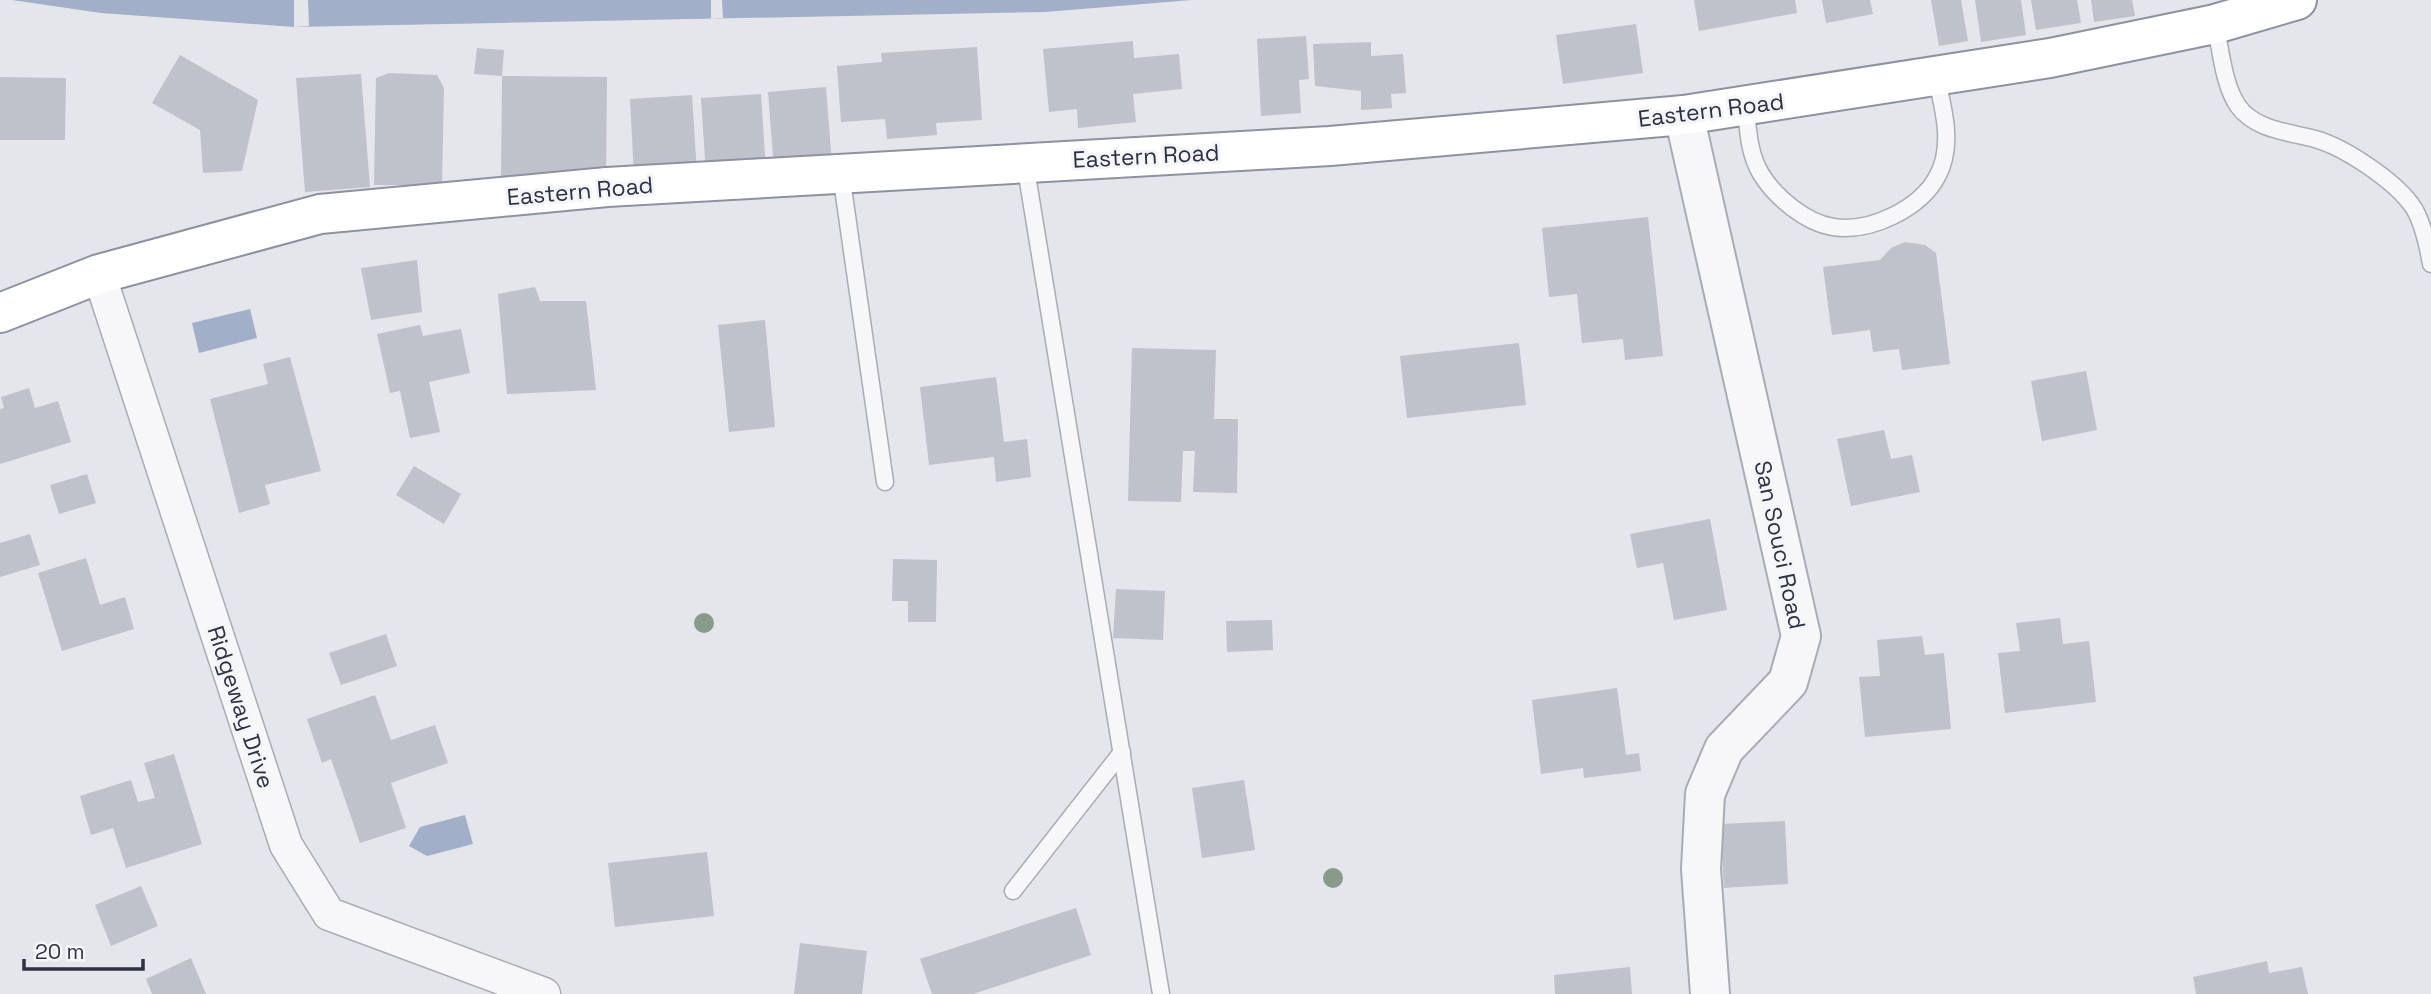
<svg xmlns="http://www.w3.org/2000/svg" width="2431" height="994" viewBox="0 0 2431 994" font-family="'Space Grotesk',sans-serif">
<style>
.water{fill:#a2afc8}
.pier{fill:#e4e6eb}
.building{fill:#bfc1cb}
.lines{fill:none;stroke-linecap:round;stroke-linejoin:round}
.service-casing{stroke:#a9acb5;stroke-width:19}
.minor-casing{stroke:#a9acb5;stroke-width:35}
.tertiary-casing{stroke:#a9acb5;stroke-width:42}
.trunk-casing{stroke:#8d91a1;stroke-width:42}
.service{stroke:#f7f7fa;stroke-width:16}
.minor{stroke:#f7f7fa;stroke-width:32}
.tertiary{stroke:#f7f7fa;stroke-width:38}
.trunk{stroke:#fff;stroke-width:38}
.tree{fill:#889b8a}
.labels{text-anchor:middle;stroke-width:6;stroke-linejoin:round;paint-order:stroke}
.street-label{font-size:23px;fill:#2d3143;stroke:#f4f5f8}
</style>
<rect width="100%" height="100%" fill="#e4e6eb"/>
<g class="water">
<polygon points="12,0 1192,0 1045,12 294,27 101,13"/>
<polygon points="250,309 257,338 199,353 192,323"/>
<polygon points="465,815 473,844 427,856 409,846 420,827"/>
</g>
<g class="pier">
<polygon points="294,0 308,0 309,26 294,27"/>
<polygon points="711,0 722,0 723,18 711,19"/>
</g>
<g class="building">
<polygon points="1694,0 1795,0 1797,13 1699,31"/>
<polygon points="1822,0 1870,0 1873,14 1826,23"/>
<polygon points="1931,0 1961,0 1968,41 1939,46"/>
<polygon points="1975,0 2021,0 2026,35 1981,42"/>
<polygon points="2031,0 2077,0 2081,23 2036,30"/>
<polygon points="2091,0 2132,0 2135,16 2094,22"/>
<polygon points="1636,24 1643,73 1563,84 1556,35"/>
<polygon points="1306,36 1309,79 1299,80 1301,113 1261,116 1257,39"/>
<polygon points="1133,41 1134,58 1179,54 1182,89 1133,94 1136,122 1078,128 1077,109 1049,112 1043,49"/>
<polygon points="1371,42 1371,56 1403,54 1406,93 1391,94 1392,108 1361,110 1361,91 1315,86 1313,44"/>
<polygon points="977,47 982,120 936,123 937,135 887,139 885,119 841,122 837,66 882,62 881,53"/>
<polygon points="477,48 504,50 502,76 474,74"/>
<polygon points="180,55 258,100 242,171 203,173 200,130 152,103"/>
<polygon points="389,73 437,75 444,88 442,185 374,185 376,78"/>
<polygon points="361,74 370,187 305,192 296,78"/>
<polygon points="502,76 607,77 606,179 501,178"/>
<polygon points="0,77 66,78 65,140 0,140"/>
<polygon points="826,87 832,165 774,169 768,92"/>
<polygon points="761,94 766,171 706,175 701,98"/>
<polygon points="692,95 697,173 634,176 630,99"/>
<polygon points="1648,217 1663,356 1625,360 1623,339 1582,343 1577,294 1549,297 1542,228"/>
<polygon points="1905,242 1925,245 1936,253 1950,364 1902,370 1899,349 1873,352 1870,330 1832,335 1823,267 1880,260 1891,248"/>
<polygon points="417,260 422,312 371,320 361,268"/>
<polygon points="535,287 540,301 586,301 596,390 507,394 498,294"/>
<polygon points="765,320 775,427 729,432 718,325"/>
<polygon points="420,325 423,336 461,329 470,373 429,382 440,432 410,438 400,391 390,393 377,334"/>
<polygon points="1519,343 1526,405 1407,418 1400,356"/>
<polygon points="1132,348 1216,350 1214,419 1238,419 1237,493 1193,492 1195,451 1183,451 1181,502 1128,501"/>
<polygon points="290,357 321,471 265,485 270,504 239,513 210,399 268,384 263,364"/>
<polygon points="2086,371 2097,430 2042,441 2031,381"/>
<polygon points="996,377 1004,442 1027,439 1031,477 996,482 994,457 929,465 920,387"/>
<polygon points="29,388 35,408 58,401 71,442 0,464 0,409 4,408 1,397"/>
<polygon points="1884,430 1891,459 1912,455 1920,492 1851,506 1837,439"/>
<polygon points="414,466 461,494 444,524 396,495"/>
<polygon points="87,474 96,503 59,514 50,485"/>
<polygon points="1710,519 1727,610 1674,620 1663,563 1637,568 1630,534"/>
<polygon points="30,534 40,565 0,577 0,543"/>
<polygon points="86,558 100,605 125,597 134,629 62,651 38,573"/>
<polygon points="893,559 937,560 936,622 908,622 908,601 892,601"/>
<polygon points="1116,589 1165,591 1163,640 1113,638"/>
<polygon points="2060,618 2063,644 2089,641 2096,702 2005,713 1998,653 2020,651 2016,623"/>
<polygon points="1272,620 1273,650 1227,652 1226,621"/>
<polygon points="386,634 397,666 341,685 329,653"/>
<polygon points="1922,636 1925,655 1944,653 1951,729 1865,737 1859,677 1880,676 1877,640"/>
<polygon points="1617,688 1626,755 1639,753 1641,771 1584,778 1583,768 1541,774 1532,700"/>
<polygon points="375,695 391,740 435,725 448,763 391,783 406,828 360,843 331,759 322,763 307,719"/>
<polygon points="174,754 202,844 126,868 113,828 91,835 80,796 131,780 138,802 155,798 144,763"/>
<polygon points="1244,780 1255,850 1202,858 1192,788"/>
<polygon points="1785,821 1788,884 1724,888 1720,824"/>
<polygon points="707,852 714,916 615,927 608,863"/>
<polygon points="141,886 158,926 111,946 95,905"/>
<polygon points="1076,908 1091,955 973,994 932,994 920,959"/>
<polygon points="800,943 867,951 862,994 794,994"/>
<polygon points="191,958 206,994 152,994 146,979"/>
<polygon points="2267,961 2269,973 2302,967 2308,994 2196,994 2193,977"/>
<polygon points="1630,967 1632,994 1555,994 1554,975"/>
</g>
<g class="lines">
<defs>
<g id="service">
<path d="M2215 24C2221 49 2223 84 2238 106 2255 130 2289 132 2315 139 2344 147 2392 179 2411 204 2422 218 2428 247 2431 264"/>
<path d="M1746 108C1748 131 1749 154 1761 174 1775 197 1806 223 1833 227 1869 233 1921 209 1938 175 1954 145 1943 107 1936 76"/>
<polyline points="1025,163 1161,994"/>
<polyline points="841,174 885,482"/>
<polyline points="1013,891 1122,752"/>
</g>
<polyline id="minor" points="99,274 286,845 329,914 544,994"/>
<polyline id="tertiary" points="1684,115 1801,636 1788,682 1724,749 1705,794 1701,869 1710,994"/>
<polyline id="trunk" points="0,313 99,274 320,214 607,187 1330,146 1684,115 2050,58 2215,24 2297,0"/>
</defs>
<use href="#service" class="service-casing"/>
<use href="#minor" class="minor-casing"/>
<use href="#tertiary" class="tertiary-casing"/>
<use href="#trunk" class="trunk-casing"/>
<use href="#service" class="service"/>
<use href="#minor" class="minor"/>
<use href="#tertiary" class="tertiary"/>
<use href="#trunk" class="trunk"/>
</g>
<g class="tree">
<circle cx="704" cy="623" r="10"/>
<circle cx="1333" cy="878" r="10"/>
</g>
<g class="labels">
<g class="street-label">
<text transform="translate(1711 110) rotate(-7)" y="8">Eastern Road</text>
<text transform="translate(1146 156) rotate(-3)" y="8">Eastern Road</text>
<text transform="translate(580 191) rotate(-5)" y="8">Eastern Road</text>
<text transform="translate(1780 545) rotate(78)" y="8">San Souci Road</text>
<text transform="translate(241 707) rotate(72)" y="8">Ridgeway Drive</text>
</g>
</g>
<path d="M24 959v10h119v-10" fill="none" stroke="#2d3143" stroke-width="3.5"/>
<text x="35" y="959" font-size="21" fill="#2d3143" stroke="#f4f5f8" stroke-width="5" paint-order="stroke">20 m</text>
</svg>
